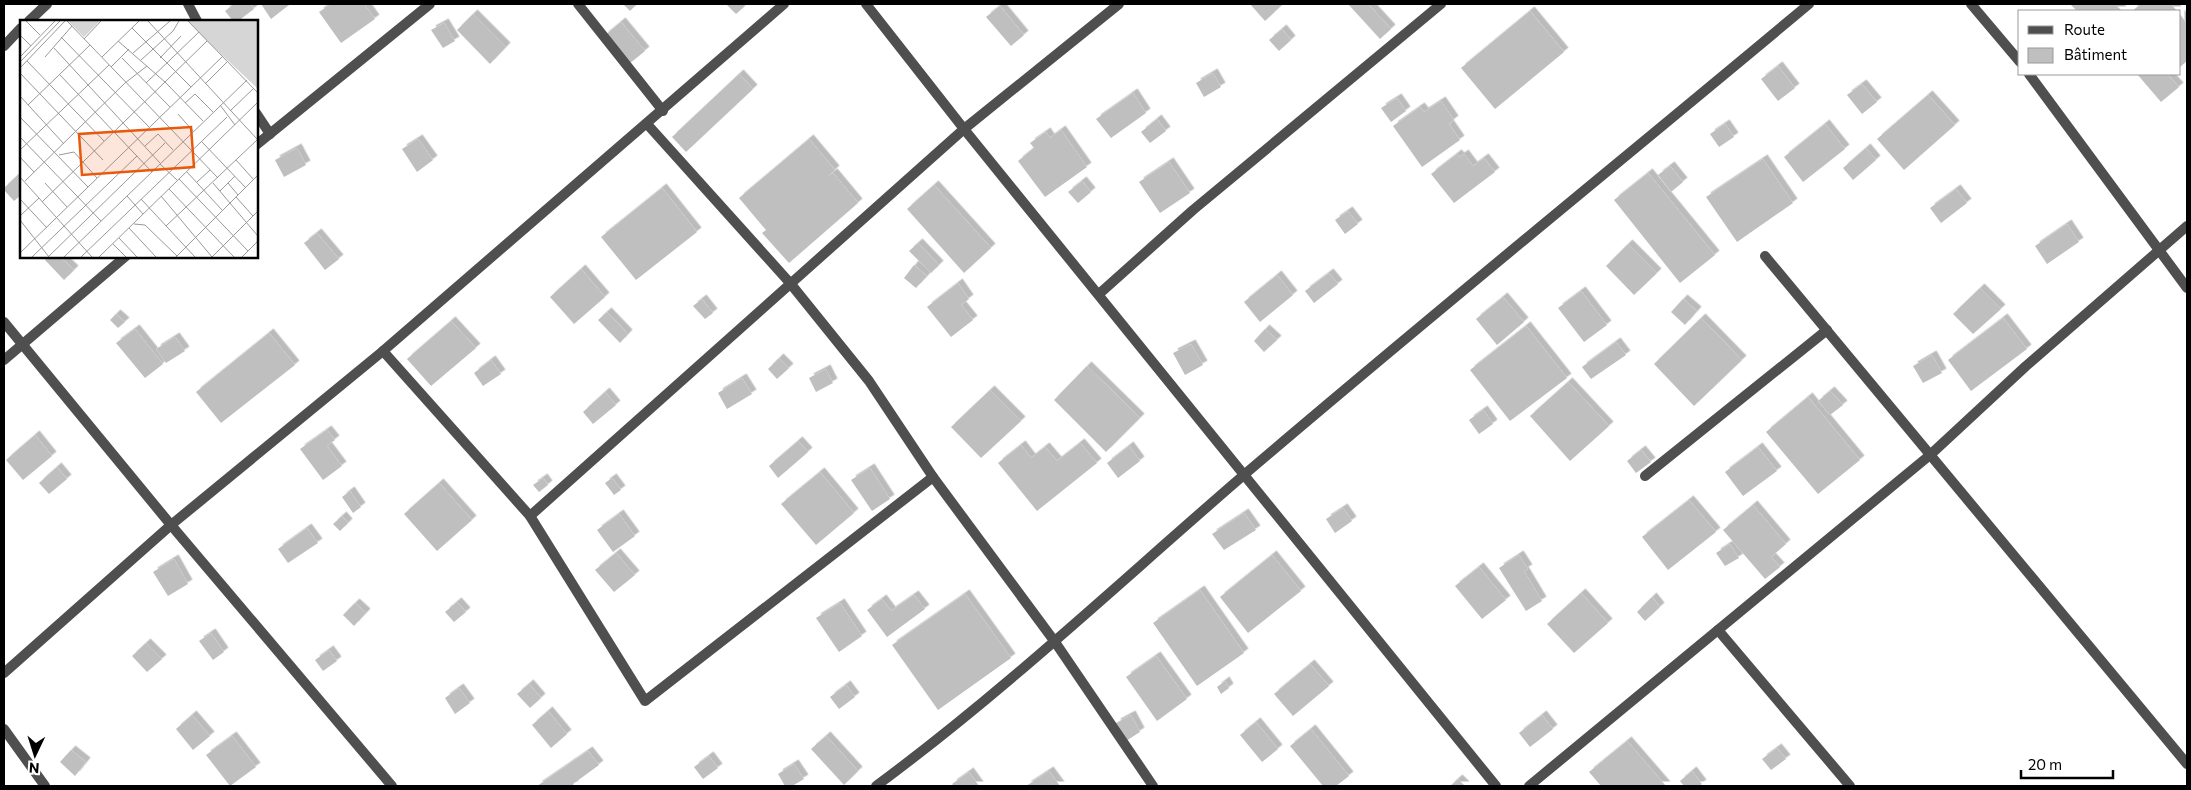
<svg xmlns="http://www.w3.org/2000/svg" width="2191" height="790" viewBox="0 0 2191 790" font-family="Commissioner,sans-serif">
<style>
.building{fill:#bfbfbf;filter:url(#shadow)}
.lines{fill:none;stroke-linecap:round;stroke-linejoin:round}
.street{stroke:#4f4f4f;stroke-width:10}
.inset-road{fill:none;stroke:#999;stroke-width:1}
.view{fill:#e8590c;fill-opacity:0.15;stroke:#e8590c;stroke-width:2.5}
.inset-edge{fill:none;stroke:#000;stroke-width:2.5}
</style>
<defs>
<filter id="shadow"><feDropShadow dx="4.5" dy="-4.5" stdDeviation="0" flood-color="#0004"/></filter>
</defs>
<rect width="100%" height="100%" fill="#fff"/>
<g class="building">
<polygon points="234,4 250,4 254,9 238,21 233,21 225,11"/>
<polygon points="261,4 288,4 289,5 271,19"/>
<polygon points="331,4 364,4 375,19 341,43 319,12"/>
<polygon points="623,4 637,4 630,11"/>
<polygon points="726,4 743,4 745,6 736,14"/>
<polygon points="1250,4 1283,4 1265,21"/>
<polygon points="1348,4 1368,4 1391,29 1380,39"/>
<polygon points="2070,4 2115,4 2122,11 2077,11"/>
<polygon points="2141,4 2171,4 2177,11 2132,11"/>
<polygon points="1000,6 1024,35 1011,46 986,17"/>
<polygon points="1530,11 1564,52 1495,109 1461,68"/>
<polygon points="473,14 506,47 490,64 457,30"/>
<polygon points="2180,14 2187,24 2187,61 2180,67"/>
<polygon points="621,22 645,51 629,64 604,36"/>
<polygon points="444,23 455,41 443,48 431,30"/>
<polygon points="1282,29 1291,40 1279,51 1269,40"/>
<polygon points="1778,66 1795,88 1778,101 1761,79"/>
<polygon points="1213,73 1221,87 1204,97 1196,83"/>
<polygon points="739,74 753,89 686,152 672,137"/>
<polygon points="2137,74 2167,74 2179,87 2161,102"/>
<polygon points="1862,84 1877,102 1862,114 1847,95"/>
<polygon points="1133,93 1146,113 1111,138 1096,119"/>
<polygon points="1928,95 1955,125 1904,170 1877,139"/>
<polygon points="1397,98 1406,111 1391,122 1381,108"/>
<polygon points="1441,101 1454,120 1449,124 1460,140 1422,167 1393,126 1420,107 1424,112"/>
<polygon points="1157,119 1166,131 1150,143 1141,132"/>
<polygon points="1725,124 1734,137 1719,147 1710,134"/>
<polygon points="1825,124 1845,149 1803,182 1784,157"/>
<polygon points="1061,130 1087,167 1045,197 1018,161 1034,148 1030,143 1046,132 1050,138"/>
<polygon points="418,139 433,160 417,172 402,149"/>
<polygon points="809,139 835,170 826,178 833,173 858,203 789,263 762,233 766,230 739,198"/>
<polygon points="297,148 306,165 284,177 275,160"/>
<polygon points="1866,148 1876,160 1853,180 1843,168"/>
<polygon points="1457,154 1460,157 1464,154 1473,166 1484,158 1495,172 1454,203 1431,174"/>
<polygon points="1763,159 1793,203 1737,242 1706,197"/>
<polygon points="1169,162 1190,193 1160,213 1139,182"/>
<polygon points="1670,166 1683,182 1671,192 1658,175"/>
<polygon points="21,172 21,195 14,201 4,190 4,188"/>
<polygon points="1648,173 1715,255 1680,283 1614,200"/>
<polygon points="1082,181 1091,192 1078,203 1068,192"/>
<polygon points="934,185 991,248 964,273 907,209"/>
<polygon points="662,188 697,232 636,280 601,237"/>
<polygon points="1956,189 1967,203 1941,223 1930,208"/>
<polygon points="1348,211 1358,224 1345,234 1335,220"/>
<polygon points="2067,224 2079,242 2047,264 2035,246"/>
<polygon points="317,233 339,259 325,270 304,243"/>
<polygon points="918,243 939,265 931,273 909,251"/>
<polygon points="1628,244 1657,273 1634,295 1606,266"/>
<polygon points="50,256 59,256 74,270 64,280 45,260"/>
<polygon points="914,265 927,276 916,288 904,278"/>
<polygon points="581,269 605,297 574,324 550,297"/>
<polygon points="1329,273 1338,284 1314,303 1305,291"/>
<polygon points="1277,275 1293,295 1260,322 1244,302"/>
<polygon points="958,283 969,299 961,305 973,320 951,337 927,307"/>
<polygon points="1980,288 2001,309 1973,334 1953,314"/>
<polygon points="1581,291 1607,325 1584,342 1558,308"/>
<polygon points="1503,297 1524,322 1497,345 1476,319"/>
<polygon points="702,299 713,313 705,319 693,306"/>
<polygon points="1683,299 1697,311 1685,325 1671,312"/>
<polygon points="607,312 628,334 620,343 598,320"/>
<polygon points="116,314 125,322 118,328 110,320"/>
<polygon points="1701,318 1742,360 1694,406 1654,364"/>
<polygon points="2003,318 2027,349 1971,391 1948,360"/>
<polygon points="451,321 476,348 431,386 407,359"/>
<polygon points="1526,326 1567,378 1510,421 1470,370"/>
<polygon points="135,329 163,364 145,378 116,343"/>
<polygon points="1265,329 1277,340 1264,352 1254,341"/>
<polygon points="269,333 295,365 221,423 196,392"/>
<polygon points="175,337 185,351 166,363 156,349"/>
<polygon points="1616,342 1626,355 1591,379 1582,367"/>
<polygon points="1191,344 1203,365 1185,375 1173,353"/>
<polygon points="1932,355 1942,373 1923,383 1913,366"/>
<polygon points="779,358 789,368 777,379 768,369"/>
<polygon points="491,360 501,374 483,386 474,373"/>
<polygon points="1087,366 1140,418 1106,452 1054,400"/>
<polygon points="826,369 833,383 816,392 809,378"/>
<polygon points="742,378 752,394 727,409 718,393"/>
<polygon points="1568,382 1609,426 1570,461 1530,416"/>
<polygon points="990,390 1021,421 981,458 951,427"/>
<polygon points="1830,391 1843,405 1830,415 1818,401"/>
<polygon points="605,392 616,405 593,424 583,412"/>
<polygon points="1808,397 1860,460 1818,494 1766,432"/>
<polygon points="1483,410 1493,424 1479,434 1469,420"/>
<polygon points="327,430 335,440 327,446 342,466 323,480 300,449"/>
<polygon points="35,435 52,456 23,480 6,460"/>
<polygon points="798,441 808,452 778,478 769,466"/>
<polygon points="1080,443 1097,463 1037,511 998,463 1021,445 1031,458 1045,447 1057,461"/>
<polygon points="1129,446 1140,461 1118,478 1107,463"/>
<polygon points="1758,447 1777,471 1743,496 1725,472"/>
<polygon points="1641,450 1651,462 1636,473 1627,461"/>
<polygon points="57,467 67,479 49,494 39,483"/>
<polygon points="870,468 890,499 872,511 851,480"/>
<polygon points="820,472 854,513 816,545 781,504"/>
<polygon points="543,478 548,485 539,492 533,485"/>
<polygon points="612,478 621,490 614,495 605,483"/>
<polygon points="439,483 472,520 437,551 404,514"/>
<polygon points="350,491 361,507 353,513 342,497"/>
<polygon points="1689,500 1716,532 1668,570 1642,537"/>
<polygon points="1753,505 1786,544 1771,557 1780,567 1765,579 1723,530"/>
<polygon points="1343,508 1352,521 1335,533 1326,519"/>
<polygon points="1244,513 1256,530 1224,550 1212,534"/>
<polygon points="619,514 635,536 613,552 597,530"/>
<polygon points="342,516 348,523 340,531 333,524"/>
<polygon points="307,528 318,543 288,563 278,549"/>
<polygon points="1730,544 1739,558 1725,566 1716,553"/>
<polygon points="616,553 635,575 614,592 595,570"/>
<polygon points="1272,555 1301,591 1248,633 1220,597"/>
<polygon points="1519,555 1528,569 1524,571 1542,601 1526,611 1499,568"/>
<polygon points="174,559 188,584 168,596 153,572"/>
<polygon points="1479,567 1506,600 1482,619 1455,586"/>
<polygon points="1200,590 1244,653 1197,686 1153,623"/>
<polygon points="1581,593 1608,623 1574,653 1547,624"/>
<polygon points="965,594 1011,658 938,710 892,645"/>
<polygon points="914,595 925,609 887,637 867,610 882,599 891,611"/>
<polygon points="1652,597 1660,607 1645,621 1637,612"/>
<polygon points="457,602 466,612 454,622 445,612"/>
<polygon points="355,603 366,613 354,626 343,615"/>
<polygon points="840,603 862,636 839,652 816,618"/>
<polygon points="211,633 224,652 213,660 199,641"/>
<polygon points="146,643 162,659 147,672 132,656"/>
<polygon points="329,650 337,661 323,671 315,660"/>
<polygon points="1156,656 1187,699 1157,721 1126,677"/>
<polygon points="1310,664 1329,686 1293,716 1274,694"/>
<polygon points="1225,681 1229,688 1221,694 1217,687"/>
<polygon points="529,684 541,698 530,708 517,694"/>
<polygon points="846,685 855,697 839,709 830,697"/>
<polygon points="459,688 470,703 455,714 445,698"/>
<polygon points="548,711 567,734 551,748 532,725"/>
<polygon points="192,715 210,736 193,750 176,729"/>
<polygon points="1131,715 1140,732 1126,741 1116,723"/>
<polygon points="1542,715 1553,729 1530,747 1519,733"/>
<polygon points="1256,722 1278,749 1262,762 1240,735"/>
<polygon points="1311,729 1349,776 1336,786 1323,786 1290,746"/>
<polygon points="232,736 256,767 230,786 206,755"/>
<polygon points="826,736 858,771 844,785 811,749"/>
<polygon points="1627,741 1666,786 1601,786 1589,772"/>
<polygon points="1777,748 1786,759 1771,770 1762,759"/>
<polygon points="71,750 86,762 75,776 60,762"/>
<polygon points="588,751 599,765 573,784 574,786 537,786"/>
<polygon points="709,756 718,768 703,779 694,767"/>
<polygon points="794,764 804,779 792,786 785,786 778,774"/>
<polygon points="1049,771 1060,786 1026,786"/>
<polygon points="1692,771 1702,784 1699,786 1684,786 1680,781"/>
<polygon points="969,772 979,786 954,786 952,784"/>
<polygon points="1458,779 1465,786 1450,786"/>
</g>
<g class="lines">
<g class="street">
<polyline points="188,4 197,21"/>
<polyline points="578,4 663,111"/>
<polyline points="866,4 964,129 1496,786"/>
<polyline points="1971,4 2020,62"/>
<polyline points="29,21 47,4"/>
<polyline points="4,46 21,28"/>
<polyline points="2029,74 2187,288"/>
<polyline points="256,113 270,134"/>
<polyline points="647,124 790,283 869,381 933,477 1055,642 1153,786"/>
<polyline points="256,145 430,4"/>
<polyline points="1765,256 2187,764"/>
<polyline points="1099,294 1193,210 1441,4"/>
<polyline points="4,322 171,525 392,786"/>
<polyline points="383,351 530,516 645,701 933,477"/>
<polyline points="4,360 126,256"/>
<polyline points="1645,476 1827,330"/>
<polyline points="530,516 964,129 1119,4"/>
<polyline points="1718,630 1850,786"/>
<polyline points="4,673 171,525 383,351 784,4"/>
<polyline points="4,729 45,786"/>
<path d="M876 786C1006 690 1123 579 1245 474 1431 315 1621 161 1809 4"/>
<polyline points="1529,786 1930,455 2026,366 2187,226"/>
</g>
</g>
<g transform="translate(20 20)">
<rect width="238" height="238" fill="#fff"/>
<path d="M48 1H80L64 17ZM168 1H237V68L187 21Z" fill="#d6d6d6"/>
<path class="inset-road" d="M6 1 20 15M47 1 198 158M128 1 237 119M168 1 237 72M112 8 171 67M0 15 11 26M41 17 129 107M64 19 81 1M98 21 145 62 183 101M34 28 140 143M113 33 150 1M0 37 35 1M25 37 52 6M82 37 119 1M102 38 150 87M140 38 161 16M121 40 153 11 159 1M7 41 84 121M0 42 40 1M91 47 109 29M0 48 45 1M0 53 83 140M40 55 132 152M126 63 179 12M185 64 207 42M0 76 44 124M165 83 175 74 193 92M8 85 70 25M200 85 215 105M210 91 234 68M158 94 173 111M0 97 68 167M0 117 81 201M181 121 226 168M125 126 138 114 153 130M0 130 89 45M39 135 54 132 77 158M0 137 14 152M216 140 234 160M140 144 157 160M167 152 202 190M0 157 72 237M159 159 228 231M5 161 105 63 127 46M177 162 190 150M25 163 47 187M193 163 237 215M208 163 218 175M149 169 214 237M200 171 215 156M107 176 123 194M141 176 192 237M216 177 233 196M0 179 27 208M121 179 175 237M22 182 187 21M0 196 19 178M0 200 29 237M114 204 125 205 157 236M146 206 237 120M109 208 136 237M99 218 117 237M93 224 106 237M0 233 202 37M12 237 117 136M28 237 145 123M44 237 227 60M61 237 207 97M79 237 237 83M156 237 237 156M192 237 237 192M222 237 237 222"/>
<path class="view" d="M171 107 174 147 62 155 59 114Z"/>
<rect width="238" height="238" class="inset-edge"/>
</g>
<rect width="2191" height="790" fill="none" stroke="#000000" stroke-width="10"/>
<rect x="2018" y="10" width="162" height="65" fill="#ffffff" stroke="#999999"/>
<rect x="2028" y="26" width="25" height="8" fill="#4f4f4f" stroke="#999999"/>
<text x="2064" y="35" font-size="15" fill="#000000">Route</text>
<rect x="2028" y="48" width="25" height="15" fill="#bfbfbf" stroke="#999999"/>
<text x="2064" y="60" font-size="15" fill="#000000">Bâtiment</text>
<g transform="translate(35 755) rotate(184)" stroke="#ffffff" stroke-width="4" paint-order="stroke">
<path d="M0-4L9 19L0 12L-9 19Z" fill="#000000"/>
<text y="-8" font-size="14" font-weight="bold" text-anchor="middle" fill="#000000">N</text>
</g>
<path d="M2021 770v8h92v-8" fill="none" stroke="#000000" stroke-width="2.5"/>
<text x="2028" y="770" font-size="15" fill="#000000" stroke="#ffffff" stroke-width="4" paint-order="stroke">20 m</text>
</svg>
